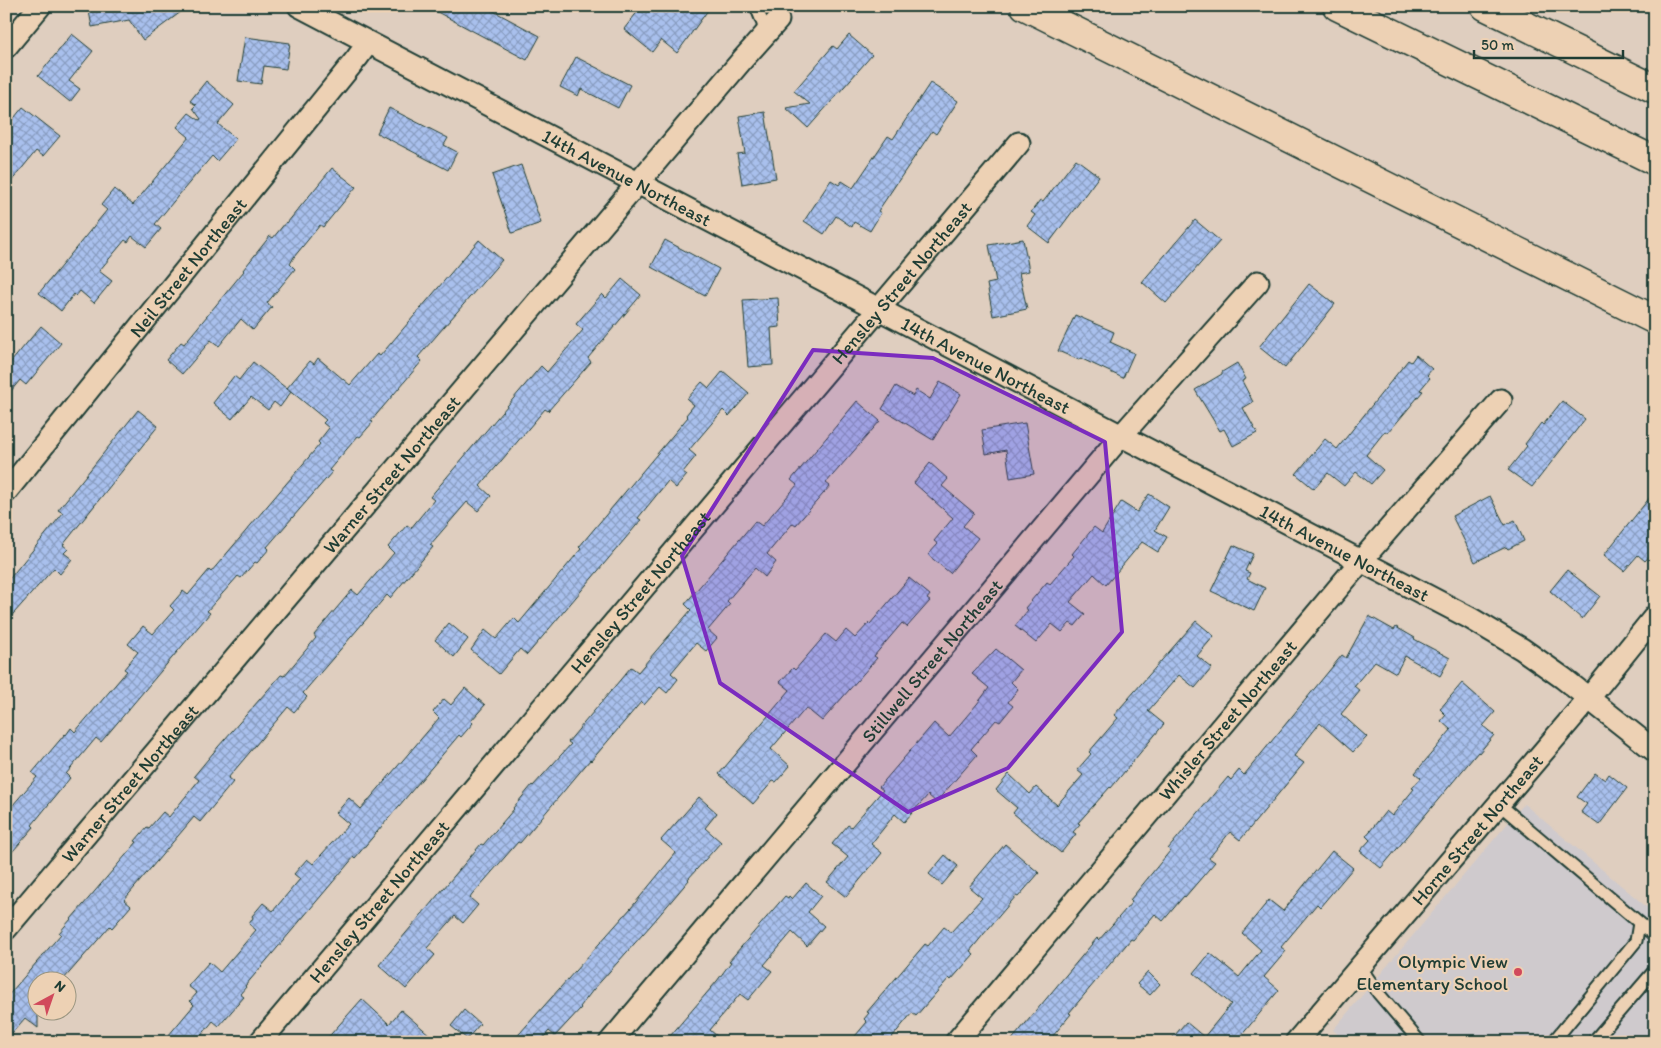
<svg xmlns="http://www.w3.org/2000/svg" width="1661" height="1048" viewBox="0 0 1661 1048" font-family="Itim,sans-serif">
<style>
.built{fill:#cfcacd}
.building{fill:url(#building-cross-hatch);stroke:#1f3d34}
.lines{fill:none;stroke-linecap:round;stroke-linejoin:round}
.service-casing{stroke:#1f3d34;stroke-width:15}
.minor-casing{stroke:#1f3d34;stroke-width:25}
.motorway-casing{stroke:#1f3d34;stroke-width:31}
.service{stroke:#edd1b4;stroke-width:11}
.minor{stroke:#edd1b4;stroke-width:21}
.motorway{stroke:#edd1b4;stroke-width:28}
.marked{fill:#7b2cbf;fill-opacity:0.2;stroke:#7b2cbf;stroke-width:4;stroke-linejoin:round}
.poi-dot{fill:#d1495b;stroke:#edd1b4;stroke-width:2}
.labels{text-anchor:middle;stroke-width:4;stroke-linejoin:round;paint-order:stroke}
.street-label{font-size:19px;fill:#1f3d34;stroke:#edd1b4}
.poi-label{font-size:19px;fill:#1f3d34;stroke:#edd1b4;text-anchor:end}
</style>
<defs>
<pattern id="building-cross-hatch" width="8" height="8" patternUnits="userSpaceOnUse" patternTransform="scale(1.25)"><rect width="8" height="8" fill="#a9c0ed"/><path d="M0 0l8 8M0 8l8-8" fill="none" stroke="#899dc1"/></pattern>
</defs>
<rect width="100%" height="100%" fill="#dfcebf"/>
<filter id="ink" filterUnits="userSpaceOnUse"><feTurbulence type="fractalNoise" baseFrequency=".02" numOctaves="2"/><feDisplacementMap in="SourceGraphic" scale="10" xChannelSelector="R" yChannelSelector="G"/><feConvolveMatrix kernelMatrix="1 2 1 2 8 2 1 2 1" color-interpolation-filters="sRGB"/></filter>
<g filter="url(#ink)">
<polygon class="built" points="1524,804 1655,914 1655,1042 1347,1042 1333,1030"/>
<g class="building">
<polygon points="88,6 189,6 143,40 129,20 92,27"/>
<polygon points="426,6 484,6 540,36 527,60"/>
<polygon points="642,6 711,6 677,53 661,40 652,52 624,29"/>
<polygon points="72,34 93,51 69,81 80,89 70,102 38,76"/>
<polygon points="849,35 872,55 808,128 786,108 810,104 794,91 833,46 837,49"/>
<polygon points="245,37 290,43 286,69 264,66 261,84 238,81"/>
<polygon points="576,57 630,85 618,108 581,89 578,96 560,87"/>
<polygon points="206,81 234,105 218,124 236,139 217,161 212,156 178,196 155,224 161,229 146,247 132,236 128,242 125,240 99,271 112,281 94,303 80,291 76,296 74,294 61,311 39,293 107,210 101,205 114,189 133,205 189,137 177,127 189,113 199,120 201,119 193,108 196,105 190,101"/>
<polygon points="930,83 958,101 936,134 932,131 878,211 881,213 870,231 854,222 852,227 836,216 824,234 804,221 831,180 839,185 842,181 853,188 888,136 893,139"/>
<polygon points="23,107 60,136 43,156 36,151 6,188 6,128"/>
<polygon points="389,108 448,138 444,145 457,152 448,170 377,133"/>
<polygon points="765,112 776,178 742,184 737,154 745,153 739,116"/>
<polygon points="1076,159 1099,176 1049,243 1027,226 1035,215 1031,212 1040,200 1043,202"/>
<polygon points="521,165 541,223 512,233 492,175"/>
<polygon points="332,168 356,187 323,227 320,225 294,257 290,264 295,269 267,303 272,307 253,330 241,319 219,346 211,340 182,374 166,360 181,342 184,344 244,271 243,270 270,236 273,238 286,222 287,223"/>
<polygon points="1195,220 1220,241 1166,303 1142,282"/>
<polygon points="1023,239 1029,271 1019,273 1027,309 993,316 987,284 996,282 989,245"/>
<polygon points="479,240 502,260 418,357 422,361 371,421 373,422 360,437 358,436 329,470 332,472 267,547 269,549 257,563 255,562 241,578 238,576 207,611 210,613 101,742 96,738 66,774 70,778 32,825 34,827 6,859 6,813 37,777 32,773 65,734 66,735 71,728 75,732 127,671 124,669 138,652 128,644 143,626 153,634 174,610 170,606 183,591 188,595 209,570 211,572 320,444 318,442 329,428 323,423 326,420 287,388 310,361 314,364 318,358 350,385 377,354 380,356"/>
<polygon points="665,240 719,269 705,296 651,267"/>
<polygon points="622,279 641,295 588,358 591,362 548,411 545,409 480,486 491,496 478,511 467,502 430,545 433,547 390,598 387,595 303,693 307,697 294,712 288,707 228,778 233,782 200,822 194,817 124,900 131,906 112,928 110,926 63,980 38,980 38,1028 25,1018 6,1040 6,998 61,934 59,933 137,842 135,841 147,827 149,828 163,812 169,817 199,780 194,776 218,747 281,675 284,676 316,638 314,635 352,590 358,595 394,553 388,547 407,525 411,528 434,500 430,497 541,366 547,372 583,330 576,324 602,294 606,298"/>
<polygon points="1309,284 1335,304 1285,368 1259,347"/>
<polygon points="778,298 780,327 771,328 773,365 748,367 743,300"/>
<polygon points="1075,315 1114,332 1110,342 1134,353 1123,378 1080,358 1079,360 1058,351"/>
<polygon points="41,326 61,343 26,385 20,380 6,397 6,368"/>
<polygon points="1416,355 1432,369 1427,375 1430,378 1420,390 1423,391 1388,433 1385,431 1366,455 1383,470 1371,484 1356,472 1344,486 1328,473 1314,489 1296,474 1325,439 1337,449 1408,360 1411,362"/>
<polygon points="253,362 291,392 280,407 274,402 268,410 251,397 232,419 213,403 234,376 239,380"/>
<polygon points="1237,363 1246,379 1242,381 1253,402 1243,408 1257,433 1233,446 1224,429 1220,431 1195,390 1222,374 1222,372"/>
<polygon points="723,371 749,393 729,416 723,410 689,450 696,456 683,472 687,475 676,488 668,481 638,518 641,520 527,655 520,649 499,674 471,650 485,630 496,639 514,618 519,623 581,549 579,547 688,417 686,415 694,405 687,399 702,382 709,388"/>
<polygon points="940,382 961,394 933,440 882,409 896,386 913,396 916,390 930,399"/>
<polygon points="857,401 880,421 826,483 830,486 796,525 793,523 767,554 776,562 765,577 755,568 727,601 730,604 708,630 717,638 706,651 696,643 671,673 678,679 667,693 660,687 644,705 641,702 591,761 590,760 520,843 518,842 472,895 470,898 478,905 463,923 455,916 427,948 435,955 406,989 379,965 481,844 483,845 514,809 513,808 532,785 533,786 571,744 568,742 631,667 638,672 691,610 685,604 755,521 762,526 797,485 791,480"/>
<polygon points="1562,401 1585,419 1532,487 1508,470 1527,446 1525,444 1541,423 1543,425"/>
<polygon points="138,410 158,426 63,545 68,549 64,553 72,559 60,574 54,568 6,622 6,583 63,513 58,510"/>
<polygon points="1025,423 1034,474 1010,478 1006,450 986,454 982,430"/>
<polygon points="930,463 948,479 942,486 974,513 963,526 978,538 950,573 928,555 938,544 934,541 953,518 914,483"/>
<polygon points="1655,491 1655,550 1645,561 1638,555 1624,571 1604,555"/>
<polygon points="1149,494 1169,507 1155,530 1167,537 1158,552 1142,542 1106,585 1094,574 1070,602 1085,614 1075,626 1070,623 1062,632 1052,624 1036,643 1015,626 1028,610 1025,608 1047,582 1050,584 1074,556 1072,554 1094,527 1102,533 1121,502 1137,512"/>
<polygon points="1490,496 1505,525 1515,520 1524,541 1508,549 1506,547 1475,562 1452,516"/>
<polygon points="1233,545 1253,554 1245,571 1250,573 1247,579 1265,588 1254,611 1211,591"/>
<polygon points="1567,570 1600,596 1582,619 1550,591"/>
<polygon points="909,578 930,595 927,599 930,601 907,627 902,623 874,656 877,658 822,721 806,708 771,749 790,766 776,782 773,781 753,804 719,774 790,690 780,682 793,668 795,670 826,634 836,642 846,630 855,638 869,623 870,624"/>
<polygon points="1369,616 1394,630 1396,627 1415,638 1414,639 1450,658 1440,676 1405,656 1396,673 1375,661 1354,686 1360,691 1341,714 1367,737 1353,752 1320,723 1294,756 1304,763 1240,840 1230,832 1209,858 1215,862 1185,897 1184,896 1163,921 1155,914 1133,940 1131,939 1069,1013 1071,1014 1048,1042 1010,1042 1097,938 1099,940 1132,902 1130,900 1170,851 1168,849 1228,777 1231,780 1239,770 1244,775 1342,655 1346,658"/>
<polygon points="1196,621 1214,636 1197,656 1212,668 1195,688 1179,675 1148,711 1164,724 1111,788 1110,787 1078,823 1080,824 1073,832 1076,834 1061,853 1013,813 1017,808 996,790 1009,774 1030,794 1036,787 1057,805 1083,775 1077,770 1091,754 1089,752 1118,718 1114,715"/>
<polygon points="449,623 468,639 454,657 435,640"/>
<polygon points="996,649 1021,670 1011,682 1018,689 1008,702 1013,706 1000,722 996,720 971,749 977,755 936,802 928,795 904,822 895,814 871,844 882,853 846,897 827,882 848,857 832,844 848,825 851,827 883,790 879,787 934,723 949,737 977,704 989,688 972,674"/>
<polygon points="1462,683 1495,712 1483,726 1494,735 1479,753 1478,752 1381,868 1360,851 1370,840 1366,836 1386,811 1392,816 1414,789 1412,788 1421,778 1415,773 1451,730 1441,721 1446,715 1440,709"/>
<polygon points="465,688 485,705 471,721 473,723 461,737 459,735 355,858 354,857 245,986 246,987 240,994 244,997 219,1026 213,1021 196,1042 163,1042 194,1005 190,1001 197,993 188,986 209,962 220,972 256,930 249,924 253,918 252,916 263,903 273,911 300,879 294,874 307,859 313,864 349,824 336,813 349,798 361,809 439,718 433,712 444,699 451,705"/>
<polygon points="1595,773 1605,780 1609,774 1627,788 1599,825 1581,812 1587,804 1577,797"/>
<polygon points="699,797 717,813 705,828 721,842 688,879 689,880 651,925 593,990 580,1007 581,1008 555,1036 549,1031 540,1042 512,1042 631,908 676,853 661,840"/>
<polygon points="1005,844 1039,873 1018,897 1016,896 983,935 970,951 974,954 951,980 949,978 916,1016 912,1013 888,1042 850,1042 867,1022 864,1019 869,1013 867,1012 925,944 928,946 944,927 951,932 982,898 969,887"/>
<polygon points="1332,851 1353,868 1320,907 1317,904 1281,947 1286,951 1264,977 1279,990 1236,1042 1169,1042 1186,1022 1204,1037 1231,1004 1194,973 1210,953 1239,977 1261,950 1242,933 1269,900 1283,911"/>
<polygon points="945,855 958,866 942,885 929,874"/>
<polygon points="806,883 821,896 808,912 824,926 807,946 792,932 764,965 772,971 748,1000 740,994 710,1030 724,1042 665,1042 717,981 731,962 729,961 785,896 788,898 789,896 792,899"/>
<polygon points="1148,972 1160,984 1150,995 1137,984"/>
<polygon points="362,999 389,1024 401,1010 438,1042 324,1042"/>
<polygon points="464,1010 480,1024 467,1039 451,1026"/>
</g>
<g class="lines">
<defs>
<g id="service">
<polyline points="756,6 763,24 764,36"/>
<polyline points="1499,804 1655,936"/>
<polyline points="1360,967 1379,994 1420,1042"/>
<polyline points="1553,1042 1636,941 1639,923"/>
<polyline points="1593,1042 1655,970"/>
</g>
<g id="minor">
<path id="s1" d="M299 6 1470 618 1522 649 1563 678 1655 751"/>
<polyline points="6,47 40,6"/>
<path id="s2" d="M6 492 357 58 368 43"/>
<path id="s3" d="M6 929 743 59 778 20"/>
<path id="s4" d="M260 1042 1019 143"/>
<path id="s5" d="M610 1042 1121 436 1258 282"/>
<path id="s6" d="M956 1042 1361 561 1501 400"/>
<path id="s7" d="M1296 1042 1589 698 1655 616"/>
</g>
<g id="motorway">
<polyline points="1025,6 1655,320"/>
<polyline points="1337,6 1655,161"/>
<polyline points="1485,6 1655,89"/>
</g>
</defs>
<use href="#service" class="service-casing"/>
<use href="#minor" class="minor-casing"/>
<use href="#motorway" class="motorway-casing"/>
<use href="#service" class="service"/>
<use href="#minor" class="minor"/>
<use href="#motorway" class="motorway"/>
</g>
</g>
<path class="marked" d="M813 350 933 358 1105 442 1122 632 1008 768 908 812 720 683 682 556Z"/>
<circle class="poi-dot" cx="1518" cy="972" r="5"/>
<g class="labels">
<g class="street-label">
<text dy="7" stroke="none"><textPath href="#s1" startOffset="370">14th Avenue Northeast</textPath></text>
<text dy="7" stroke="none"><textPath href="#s2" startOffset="289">Neil Street Northeast</textPath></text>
<text dy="7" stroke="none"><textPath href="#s4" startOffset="994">Hensley Street Northeast</textPath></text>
<text dy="7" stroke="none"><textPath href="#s1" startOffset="775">14th Avenue Northeast</textPath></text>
<text dy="7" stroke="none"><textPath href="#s3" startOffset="596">Warner Street Northeast</textPath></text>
<text dy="7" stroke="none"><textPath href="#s1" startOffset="1180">14th Avenue Northeast</textPath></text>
<text dy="7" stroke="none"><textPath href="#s4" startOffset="589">Hensley Street Northeast</textPath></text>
<text dy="7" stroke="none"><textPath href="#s5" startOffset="499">Stillwell Street Northeast</textPath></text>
<text dy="7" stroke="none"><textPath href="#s6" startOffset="421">Whisler Street Northeast</textPath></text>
<text dy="7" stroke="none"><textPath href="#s3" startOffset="191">Warner Street Northeast</textPath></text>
<text dy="7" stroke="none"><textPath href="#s7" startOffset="279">Horne Street Northeast</textPath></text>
<text dy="7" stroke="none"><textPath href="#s4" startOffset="184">Hensley Street Northeast</textPath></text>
</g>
<g class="poi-label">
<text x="1508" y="968">Olympic View<tspan x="1508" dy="22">Elementary School</tspan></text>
</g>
</g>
<rect width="1661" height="1048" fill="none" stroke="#edd1b4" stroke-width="25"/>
<rect x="12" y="12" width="1636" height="1023" fill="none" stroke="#1f3d34" stroke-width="2" filter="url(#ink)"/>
<g transform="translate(52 996) rotate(40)"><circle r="24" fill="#edd1b4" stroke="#9b9681"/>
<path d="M0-4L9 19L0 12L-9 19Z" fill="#d1495b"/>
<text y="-8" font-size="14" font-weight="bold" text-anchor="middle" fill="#1f3d34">N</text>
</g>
<path d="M1474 50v8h149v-8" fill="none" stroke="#1f3d34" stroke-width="2.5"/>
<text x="1481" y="50" font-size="15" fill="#1f3d34" stroke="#edd1b4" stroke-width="4" paint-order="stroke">50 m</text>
</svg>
